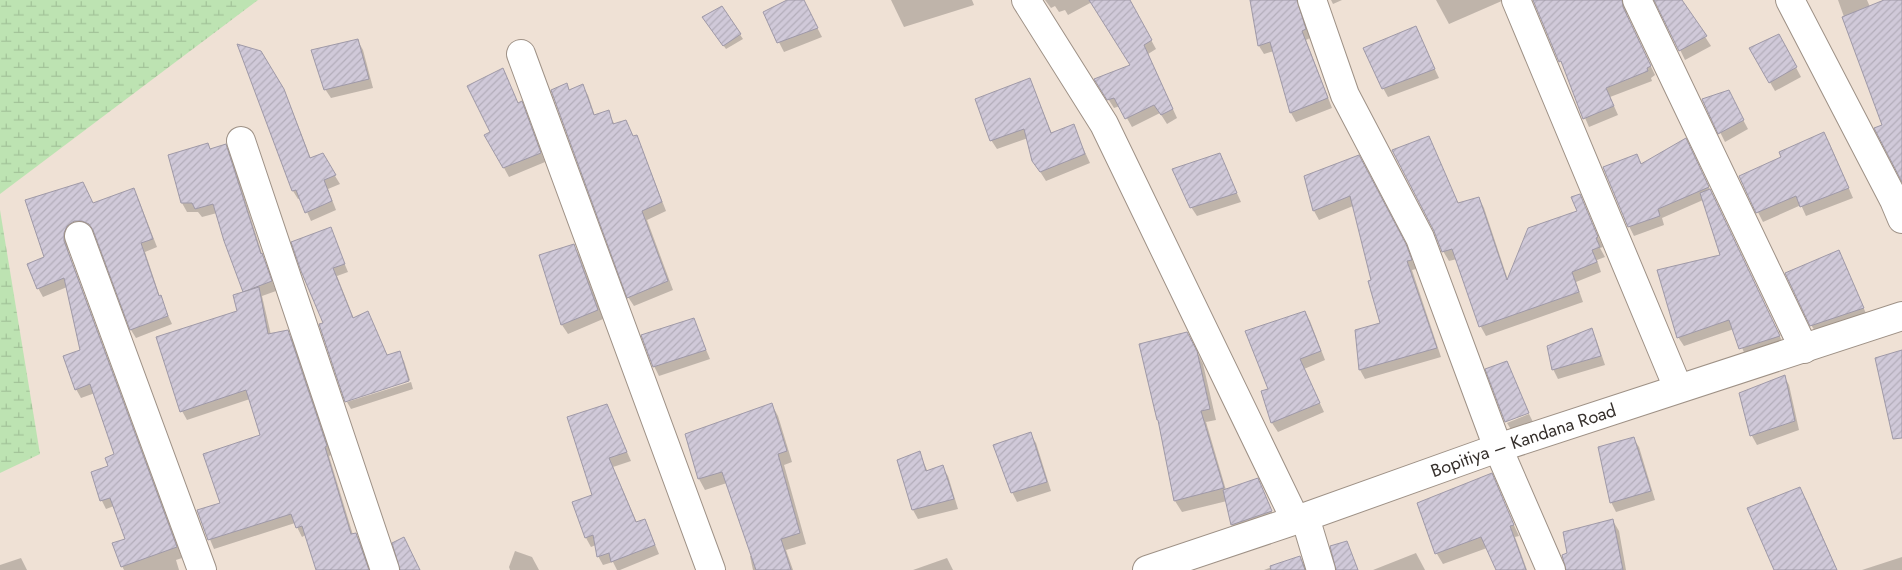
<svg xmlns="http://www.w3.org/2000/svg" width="1902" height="570" viewBox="0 0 1902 570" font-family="Jost,sans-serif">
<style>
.wetland{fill:url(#wetland-marsh)}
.shadow{fill:#0003}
.building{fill:url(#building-hatch);stroke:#9f99a7}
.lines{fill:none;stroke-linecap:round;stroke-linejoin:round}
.minor-casing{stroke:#9e9186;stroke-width:30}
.minor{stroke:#fff;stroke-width:28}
.labels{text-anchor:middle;stroke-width:4;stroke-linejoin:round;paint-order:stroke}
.street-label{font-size:18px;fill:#36302c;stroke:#fceee2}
</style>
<defs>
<pattern id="wetland-marsh" width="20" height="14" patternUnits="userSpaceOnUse" patternTransform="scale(1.25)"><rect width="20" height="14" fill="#bde3b2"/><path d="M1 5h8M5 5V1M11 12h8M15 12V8" fill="none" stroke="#a3c399"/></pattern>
<pattern id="building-hatch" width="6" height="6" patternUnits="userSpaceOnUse" patternTransform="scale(1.25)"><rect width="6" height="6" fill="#d0c9d9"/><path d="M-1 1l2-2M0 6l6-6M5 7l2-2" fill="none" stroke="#b3adba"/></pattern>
</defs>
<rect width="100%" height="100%" fill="#efe1d5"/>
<g class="wetland">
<polygon points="0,0 258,0 0,194"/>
<polygon points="0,210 40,454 0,473"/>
</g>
<g class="shadow">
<polygon points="790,0 803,0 822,37 784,52 764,13"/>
<polygon points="891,0 972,0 974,5 904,27"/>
<polygon points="1045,0 1091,0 1092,2 1068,15 1065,10 1059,12 1055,6 1051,8"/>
<polygon points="1252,0 1305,0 1301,6 1302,15 1310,38 1306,40 1332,108 1296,122 1291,113 1274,51 1264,54 1259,46"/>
<polygon points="1331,0 1342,0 1333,4"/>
<polygon points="1436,0 1504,0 1449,24"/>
<polygon points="1534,0 1629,0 1626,8 1627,16 1655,75 1651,78 1652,81 1610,97 1618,115 1589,127"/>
<polygon points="1656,0 1681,0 1711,46 1685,60"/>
<polygon points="1838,0 1867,0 1870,7 1888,0 1902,0 1902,179"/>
<polygon points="1132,5 1156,49 1148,54 1177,118 1167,124 1160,113 1132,127 1120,106 1114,108 1096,80 1131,66"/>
<polygon points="722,8 743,39 726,49 706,21"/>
<polygon points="1415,27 1439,78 1388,97 1383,88"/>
<polygon points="358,41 363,50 373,88 331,98 325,89"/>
<polygon points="1784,45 1801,77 1775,91 1751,49"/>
<polygon points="260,52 288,100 311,159 322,155 340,184 328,189 336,210 311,221 301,198 298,199 293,191"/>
<polygon points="503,70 518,104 521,103 526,112 545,162 509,177 486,135 492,133"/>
<polygon points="1030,80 1052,134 1073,126 1090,163 1046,181 1039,170 1028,138 997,149 991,140"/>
<polygon points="567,85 570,91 582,86 588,95 595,116 608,112 615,125 634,138 636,137 641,146 666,211 647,220 673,290 634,306 628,297"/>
<polygon points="1704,100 1733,101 1748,129 1725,142"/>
<polygon points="1829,142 1853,198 1806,216 1801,205 1763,222 1740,177"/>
<polygon points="225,146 231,155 263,257 276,291 262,296 271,335 287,332 293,340 331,455 329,456 353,535 356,535 361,543 370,570 318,570 306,535 302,537 295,523 214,549 198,511 222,504 261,436 250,399 187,420 182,411 239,312 245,293 217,213 202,217 198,212 187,212 182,203 210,150"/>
<polygon points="1691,149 1713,196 1784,345 1746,357 1734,329 1684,346 1678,337 1722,256 1703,200 1662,218 1664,225 1634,236 1629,226 1637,156 1642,165"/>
<polygon points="1219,154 1241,202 1197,216 1191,207"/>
<polygon points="1363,165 1410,255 1416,269 1412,270 1441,357 1365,379 1360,370 1356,331 1381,324 1373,281 1353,206 1319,220 1314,211 1305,177"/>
<polygon points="134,189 138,198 157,247 145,252 160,297 172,324 136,338 131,330 95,232 88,229 68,243 68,251 182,558 176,560 179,570 124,570 122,566 126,540 114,506 106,509 102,501 92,473 109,467 116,455 95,393 81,398 76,389 81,351 67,287 43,297 38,288 46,258 27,200 93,204"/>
<polygon points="1579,195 1603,247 1600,248 1605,257 1597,260 1601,272 1576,282 1583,302 1486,336 1481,327 1457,259 1449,261 1443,251 1458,205 1479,198 1484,208 1508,280 1578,212"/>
<polygon points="330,229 348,272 337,276 354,319 368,313 387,356 399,353 404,361 410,380 346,400 325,324"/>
<polygon points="574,246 579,255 603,319 568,334 562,325 541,256"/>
<polygon points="1839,252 1868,318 1817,334 1811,325"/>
<polygon points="1305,312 1310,321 1325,360 1304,369 1324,412 1278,432 1272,423 1262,392 1269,389"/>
<polygon points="693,319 710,359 659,376 654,366"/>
<polygon points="1591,330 1596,339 1605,365 1558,379 1553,369"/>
<polygon points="1194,346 1203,364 1216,420 1206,422 1226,490 1257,480 1276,521 1237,534 1232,525 1227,501 1182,512 1175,501"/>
<polygon points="1784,376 1789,385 1799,430 1757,445 1752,436 1740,394"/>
<polygon points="411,382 413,389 351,409 347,402"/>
<polygon points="772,405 778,416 792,462 784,465 806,544 786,550 793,570 753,570 750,556 752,556 727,483 705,490 699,479 686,435"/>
<polygon points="607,406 631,461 613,467 637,523 645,520 659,554 620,570 617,570 613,562 603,565 598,556 596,545 591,547 586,538 573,503 593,495"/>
<polygon points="1529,414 1533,422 1512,431 1507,423"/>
<polygon points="1030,434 1036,443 1051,491 1017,502 1012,492"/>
<polygon points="1633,438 1639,447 1655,500 1616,512 1611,502"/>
<polygon points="919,453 928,472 942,467 948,476 958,509 918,519 913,510 898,461"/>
<polygon points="1491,475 1519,536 1515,537 1527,570 1497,570 1487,548 1443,564 1437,554 1419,503"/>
<polygon points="1800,489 1807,501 1837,570 1776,570"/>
<polygon points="1613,521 1619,531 1626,570 1567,570"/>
<polygon points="515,551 532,557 539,570 510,570 509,567"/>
<polygon points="1416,553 1425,570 1373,570"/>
<polygon points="1300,557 1307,570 1264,570"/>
<polygon points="1902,557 1902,570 1862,570"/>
<polygon points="21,558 27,570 0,570 0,565"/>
<polygon points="947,558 953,570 913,570"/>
</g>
<g class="building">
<polygon points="787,0 804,0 818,28 777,43 763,12"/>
<polygon points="1089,0 1130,0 1152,40 1144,45 1173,109 1161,115 1154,105 1125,119 1114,98 1107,100 1094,79 1130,65"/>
<polygon points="1250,0 1297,0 1306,29 1302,31 1328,98 1290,113 1270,42 1258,46"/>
<polygon points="1533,0 1622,0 1623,7 1651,66 1647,68 1648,71 1606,88 1614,106 1583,119 1561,61 1559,62"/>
<polygon points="1654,0 1682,0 1707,36 1679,51"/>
<polygon points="1884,0 1902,0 1902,182 1874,128 1882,125 1842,17"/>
<polygon points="722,6 741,34 723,46 702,17"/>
<polygon points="1416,26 1435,69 1382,89 1363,48"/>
<polygon points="1779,34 1797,67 1769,83 1749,48"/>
<polygon points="358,39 369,79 324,90 311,50"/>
<polygon points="237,44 261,51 284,89 310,158 323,153 336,175 324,180 332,201 305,213 296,190 292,191"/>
<polygon points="503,68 518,103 522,101 541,153 503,168 484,135 490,132 467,86"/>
<polygon points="1030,78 1051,133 1074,124 1085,154 1040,172 1032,161 1024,129 990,141 975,99"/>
<polygon points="567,83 569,90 583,84 594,115 609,110 613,124 626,120 633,136 637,135 662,202 642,211 668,281 627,298 551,90"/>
<polygon points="1729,90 1744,120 1718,134 1702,99"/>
<polygon points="1824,132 1849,188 1800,207 1796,196 1756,213 1739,176 1781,157 1779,152"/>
<polygon points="1429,136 1458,203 1479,197 1507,280 1528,228 1577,211 1571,197 1580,194 1598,237 1596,238 1600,247 1592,250 1597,262 1572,272 1579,292 1479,327 1452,249 1442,252 1434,231 1392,150"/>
<polygon points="1686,138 1709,187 1658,209 1660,216 1628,227 1603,167 1637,154 1641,164"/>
<polygon points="208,143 210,149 226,144 261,254 262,253 272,281 243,292 224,241 213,204 195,209 192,203 181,203 168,155"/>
<polygon points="1220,153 1237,193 1190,208 1172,169"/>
<polygon points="1359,155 1406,244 1412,260 1407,261 1437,348 1359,370 1355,330 1380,323 1368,281 1371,280 1350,196 1313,211 1304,176"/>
<polygon points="83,182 93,203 134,188 153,239 141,243 159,296 161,295 168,316 130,330 93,230 89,224 82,221 74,221 67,226 64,233 64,241 177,547 121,567 112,543 125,539 110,498 100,501 91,472 108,466 105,458 114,454 90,384 75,390 63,356 80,350 64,278 37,289 27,264 44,257 25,200"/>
<polygon points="1710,189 1780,336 1739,349 1729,320 1677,338 1657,270 1720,255 1700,193"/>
<polygon points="331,227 345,264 333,268 353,318 368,311 387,355 400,351 409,381 345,402 319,324 323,323 301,271 291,242"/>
<polygon points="574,244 598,310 561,325 539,255"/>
<polygon points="1839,250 1864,308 1810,326 1785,273"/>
<polygon points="259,287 268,334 288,330 327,446 325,447 351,534 356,533 369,570 316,570 302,526 296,528 291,514 208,540 197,510 220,503 203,454 260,435 246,390 180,412 156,337 237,311 233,295"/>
<polygon points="1305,311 1321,351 1300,359 1320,403 1271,423 1261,391 1268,389 1245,331"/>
<polygon points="694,318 706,350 653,367 641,335"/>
<polygon points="1592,328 1601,356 1552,370 1547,346"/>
<polygon points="1187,332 1197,351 1210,409 1201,411 1224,488 1174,501 1158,420 1157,420 1139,344"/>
<polygon points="1902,350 1902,438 1893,439 1875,358"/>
<polygon points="1507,361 1529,413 1505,422 1485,369"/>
<polygon points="1785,375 1795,421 1750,436 1739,393"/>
<polygon points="772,403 787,451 778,454 800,533 781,539 791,570 756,570 722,472 698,479 685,434"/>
<polygon points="607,404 627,452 609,458 636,522 645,519 655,545 611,562 609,553 597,557 593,535 585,538 572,502 592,495 567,417"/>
<polygon points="1031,432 1047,482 1011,493 993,445"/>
<polygon points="1634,437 1651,491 1610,503 1598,447"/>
<polygon points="920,451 926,471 943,465 954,499 912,510 897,460"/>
<polygon points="1492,473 1514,525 1510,526 1526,570 1496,570 1481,537 1435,554 1417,503"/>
<polygon points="1258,478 1272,511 1231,525 1223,490"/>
<polygon points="1800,487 1837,570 1774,570 1747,508"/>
<polygon points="1613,519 1623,570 1566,570 1562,555 1567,553 1563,532"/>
<polygon points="404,537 420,570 400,570 392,543"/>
<polygon points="1347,541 1358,570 1336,570 1330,546"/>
<polygon points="1300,556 1305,570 1271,570 1270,566"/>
</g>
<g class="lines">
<defs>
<g id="minor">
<polyline points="1026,0 1104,124 1295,519"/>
<polyline points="1312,0 1345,95 1420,238 1498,448 1551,570"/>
<polyline points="1516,0 1678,388"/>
<polyline points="1637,0 1804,349"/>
<polyline points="1790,0 1894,200 1902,219"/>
<polyline points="521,54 711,570"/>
<polyline points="241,141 385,570"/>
<polyline points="79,236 202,570"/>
<polyline points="1305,517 1321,570"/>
<path id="s1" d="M1147 570 1305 517 1498 448 1902 316"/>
</g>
</defs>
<use href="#minor" class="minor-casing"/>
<use href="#minor" class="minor"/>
</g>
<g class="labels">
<g class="street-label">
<text dy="6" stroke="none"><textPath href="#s1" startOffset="398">Bopitiya – Kandana Road</textPath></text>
</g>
</g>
</svg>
